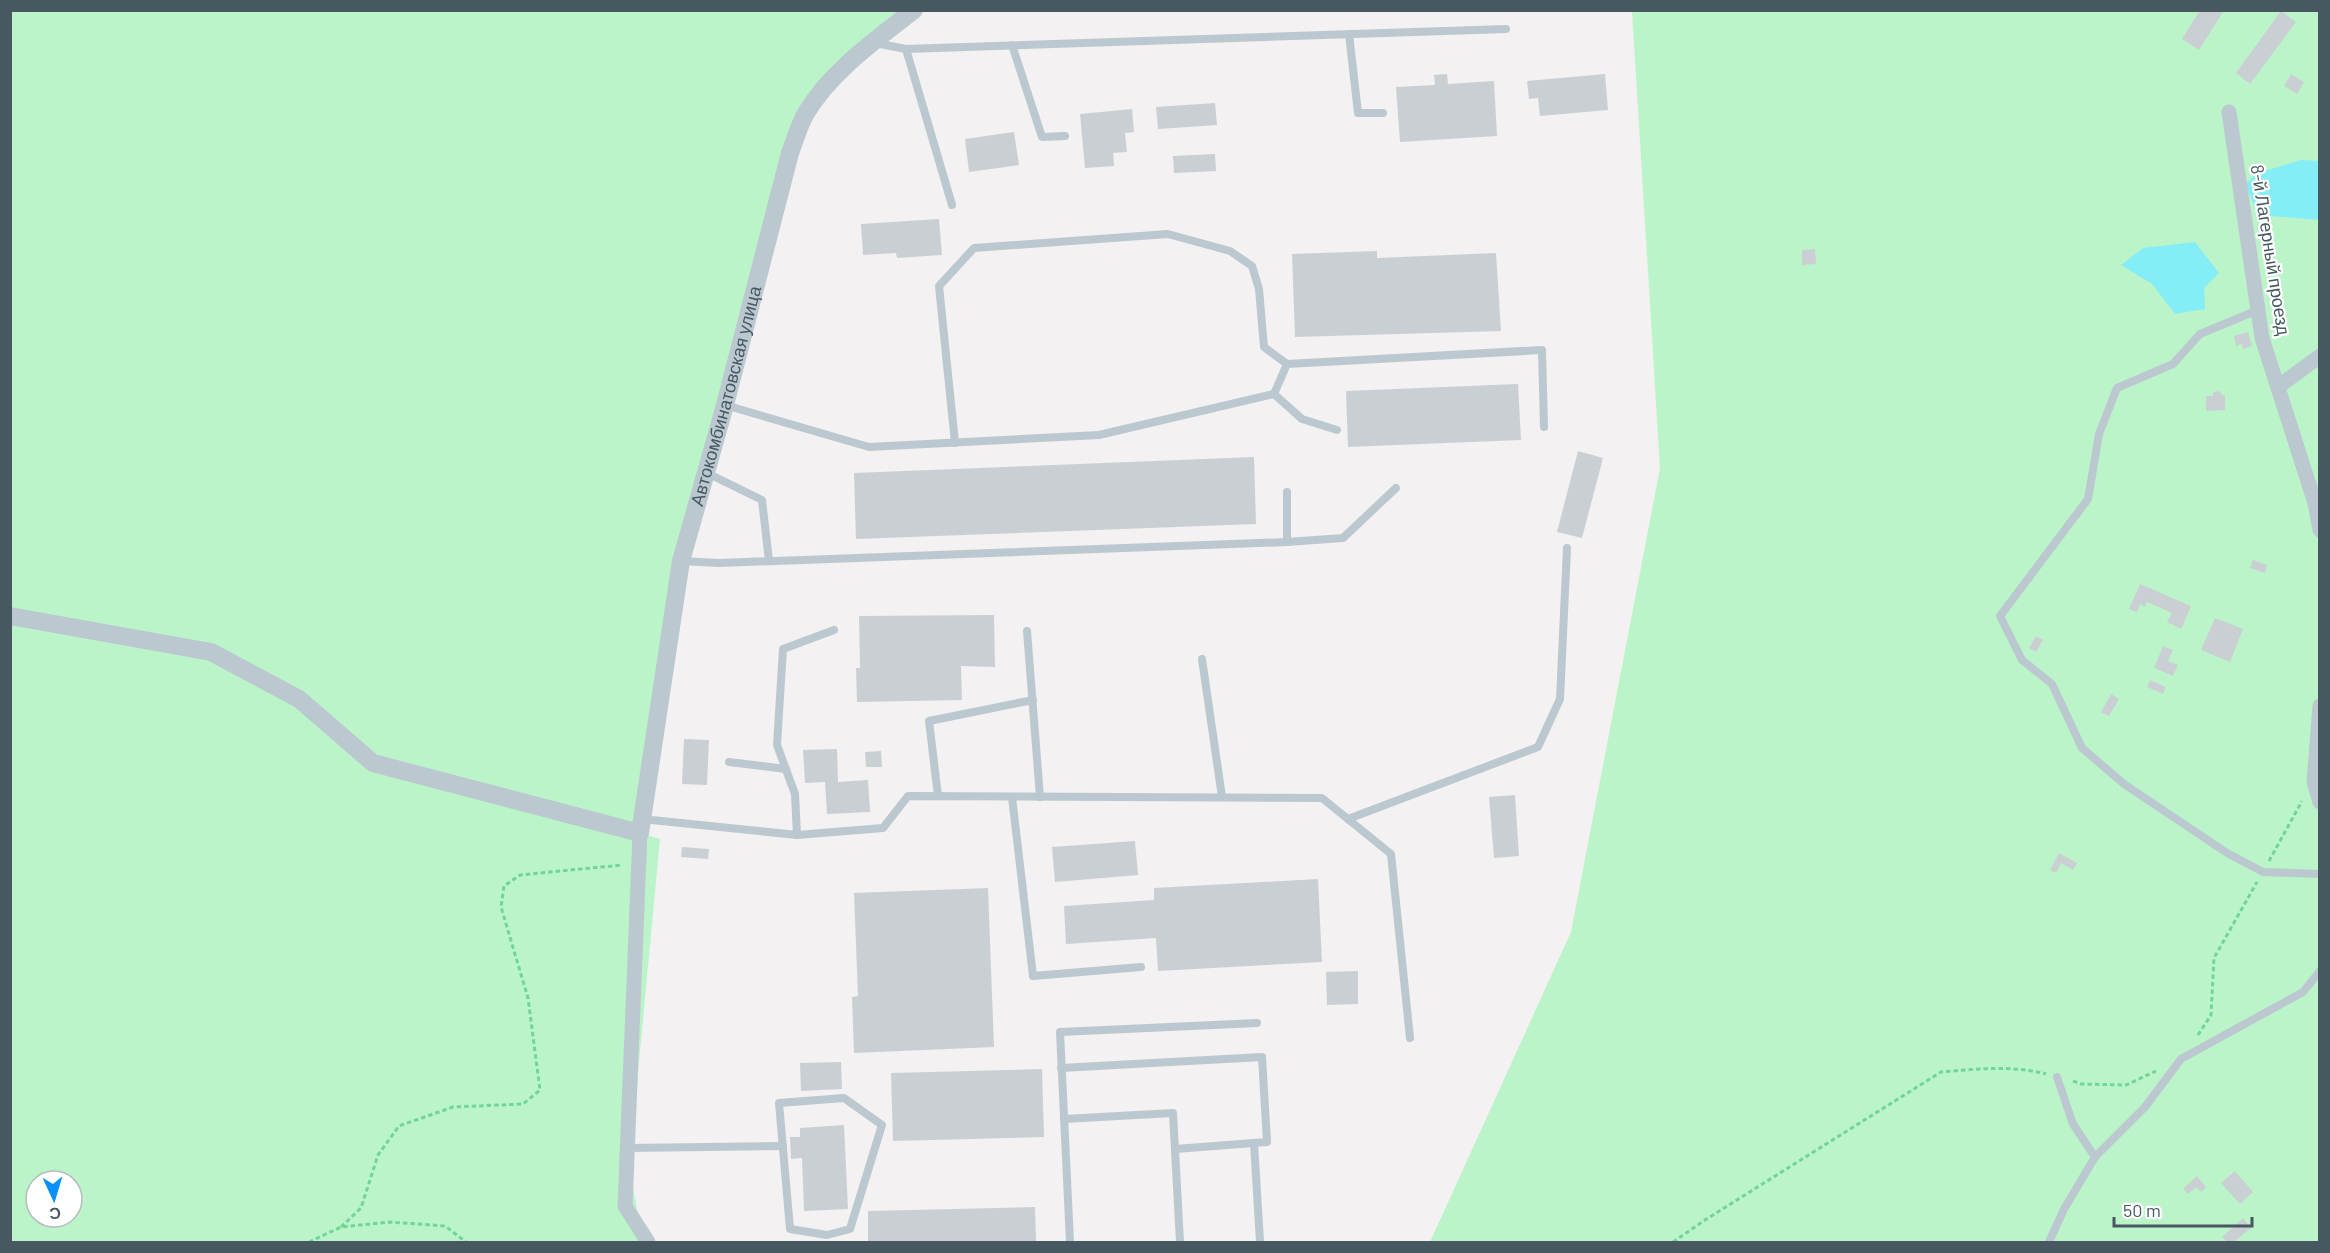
<svg xmlns="http://www.w3.org/2000/svg" width="2330" height="1253" viewBox="0 0 2330 1253" font-family="Barlow,sans-serif">
<style>
.green{fill:#bcf4ca;fill-rule:evenodd}
.water{fill:#85edf5}
.building{fill:#cacfd4}
.lines{fill:none;stroke-linecap:round;stroke-linejoin:round}
.path{stroke:#70d696;stroke-width:3;stroke-dasharray:4.5 3;stroke-linecap:butt}
.service{stroke:#bbc8cf;stroke-width:8}
.minor{stroke:#bbc8cf;stroke-width:15}
.tertiary{stroke:#bbc8cf;stroke-width:18}
.labels{text-anchor:middle;stroke-width:4.5;stroke-linejoin:round;paint-order:stroke}
.street-label{font-size:18px;fill:#475860;stroke:#fff}
</style>
<rect width="100%" height="100%" fill="#f3f1f1"/>
<g class="green">
<path d="M10 11H914L805 114 681 561 640 833 660 839 638 1073 632 1179 642 1242H11ZM36 1181H72V1217H36Z"/>
<polygon points="1632,11 2319,11 2319,1242 1430,1242 1571,932 1660,468"/>
</g>
<g class="water">
<polygon points="2301,160 2319,161 2319,220 2258,215 2245,184 2258,173"/>
<polygon points="2195,242 2219,273 2204,288 2205,309 2175,314 2152,284 2121,265 2143,248"/>
</g>
<g class="building">
<polygon points="2200,10 2224,10 2199,50 2182,39"/>
<polygon points="2281,11 2296,22 2250,84 2236,73"/>
<polygon points="1447,74 1448,84 1494,81 1497,136 1400,142 1396,87 1435,85 1434,75"/>
<polygon points="1605,74 1608,110 1540,116 1538,98 1529,99 1527,81"/>
<polygon points="2291,74 2304,82 2297,94 2284,86"/>
<polygon points="1215,103 1217,125 1158,129 1156,107"/>
<polygon points="1132,109 1134,132 1125,133 1127,152 1113,153 1114,166 1085,168 1080,114"/>
<polygon points="1014,132 1019,165 969,172 965,139"/>
<polygon points="1215,154 1216,171 1174,173 1173,156"/>
<polygon points="939,219 942,255 897,258 896,253 863,255 861,224"/>
<polygon points="1815,249 1816,264 1802,265 1802,250"/>
<polygon points="1377,251 1377,258 1496,253 1501,331 1295,337 1292,254"/>
<polygon points="2248,332 2252,346 2243,349 2242,344 2236,346 2234,336"/>
<polygon points="1518,384 1521,440 1348,447 1346,391"/>
<polygon points="2220,391 2221,395 2225,395 2225,410 2206,411 2206,396 2213,396 2213,392"/>
<polygon points="1578,451 1603,458 1582,538 1557,532"/>
<polygon points="1254,457 1256,524 856,539 854,473"/>
<polygon points="2253,560 2267,565 2265,573 2250,568"/>
<polygon points="2140,584 2191,606 2181,629 2167,622 2172,613 2147,602 2145,607 2140,604 2137,612 2129,609"/>
<polygon points="994,615 995,667 961,666 962,700 857,702 856,668 860,668 859,616"/>
<polygon points="2215,618 2243,629 2230,662 2201,650"/>
<polygon points="2036,636 2043,640 2036,652 2029,648"/>
<polygon points="2163,646 2173,650 2168,661 2178,665 2173,676 2154,668"/>
<polygon points="2150,680 2166,687 2163,694 2147,687"/>
<polygon points="2111,694 2119,699 2109,716 2101,712"/>
<polygon points="684,739 709,740 707,785 682,784"/>
<polygon points="837,749 838,782 868,780 870,812 827,814 825,782 805,783 803,750"/>
<polygon points="881,751 882,767 866,767 865,752"/>
<polygon points="1515,795 1519,856 1494,858 1489,797"/>
<polygon points="1135,841 1138,875 1055,882 1052,847"/>
<polygon points="682,847 709,849 708,859 681,857"/>
<polygon points="2059,853 2077,863 2073,870 2061,863 2056,873 2050,870"/>
<polygon points="1318,879 1322,962 1158,971 1156,938 1066,944 1064,906 1154,900 1154,888"/>
<polygon points="988,888 994,1047 854,1053 852,997 858,996 854,893"/>
<polygon points="1358,971 1358,1004 1327,1005 1326,972"/>
<polygon points="841,1062 842,1089 801,1091 800,1063"/>
<polygon points="1042,1069 1044,1137 893,1141 891,1073"/>
<polygon points="844,1125 848,1209 804,1211 802,1158 791,1159 790,1137 800,1137 800,1128"/>
<polygon points="2235,1171 2253,1192 2240,1204 2221,1183"/>
<polygon points="2197,1176 2206,1187 2201,1192 2196,1187 2188,1194 2183,1189"/>
<polygon points="1035,1207 1036,1242 868,1242 868,1211"/>
<polygon points="2243,1218 2251,1228 2234,1242 2227,1242 2222,1237"/>
</g>
<g class="lines">
<g class="path">
<polyline points="2269,861 2302,801"/>
<polyline points="2198,1035 2211,1015 2214,958 2257,882"/>
<polyline points="2073,1081 2081,1084 2126,1085 2156,1071"/>
<polyline points="341,1227 361,1208 378,1155 399,1126 453,1107 523,1104 540,1090 528,998 501,907 504,886 520,875 622,865"/>
<polyline points="309,1242 341,1227 390,1222 445,1226 466,1242"/>
<path d="M1673 1242 1705 1220 1941 1072C1975 1069 2013 1065 2046 1074"/>
</g>
<g class="service">
<polyline points="1349,34 1358,113 1383,113"/>
<polyline points="875,43 906,49 1506,29"/>
<polyline points="1012,45 1042,137 1065,136"/>
<polyline points="906,49 952,205"/>
<polyline points="2258,310 2200,334 2173,364 2117,388 2099,434 2088,499 2000,616 2022,660 2052,684 2082,748 2124,784 2227,853 2263,872 2320,874"/>
<polyline points="1274,394 1302,419 1337,430"/>
<polyline points="725,405 869,447 1099,435 1274,394 1287,364 1542,350 1544,427"/>
<polyline points="955,443 939,286 974,248 1168,234 1230,251 1252,266 1259,289 1264,347 1287,364"/>
<polyline points="707,473 762,500 769,561"/>
<polyline points="1287,492 1287,542 1343,538 1396,488"/>
<polyline points="681,561 719,563 1287,542"/>
<polyline points="1027,631 1040,797"/>
<polyline points="1202,659 1222,797"/>
<polyline points="729,762 786,769"/>
<polyline points="938,796 929,721 1033,700"/>
<polyline points="1012,797 1033,976 1141,967"/>
<polyline points="642,819 797,835 883,828 908,796 1322,798 1391,854 1410,1038"/>
<polyline points="1348,819 1538,747 1560,699 1567,548"/>
<polyline points="797,835 795,794 777,745 783,649 834,630"/>
<polyline points="1061,1068 1262,1057 1267,1142 1175,1149"/>
<polyline points="2057,1077 2073,1124 2095,1157"/>
<polygon points="844,1098 882,1125 850,1229 827,1235 790,1229 779,1103"/>
<polyline points="1064,1119 1173,1113 1180,1242"/>
<polyline points="1254,1143 1260,1242"/>
<polyline points="627,1148 783,1146"/>
<polyline points="1070,1242 1060,1032 1257,1023"/>
<polyline points="2049,1242 2064,1209 2095,1157 2145,1107 2181,1059 2303,992 2320,971"/>
</g>
<g class="minor">
<polyline points="2229,112 2262,338 2315,503 2320,530"/>
<polyline points="2279,386 2320,356"/>
<polyline points="2320,706 2314,782 2320,802"/>
<polyline points="640,833 625,1206 648,1242"/>
</g>
<path class="tertiary" id="s1" d="M10 616 211 652 299 699 373 763 640 833 681 561 725 405 790 153C795 140 799 125 806 113 831 71 876 40 914 10"/>
</g>
<g class="labels">
<g class="street-label">
<text transform="translate(2270 250) rotate(81)" y="6">8-й Лагерный проезд</text>
<text dy="6" stroke="none"><textPath href="#s1" startOffset="1124">Автокомбинатовская улица</textPath></text>
</g>
</g>
<rect width="2330" height="1253" fill="none" stroke="#475860" stroke-width="24"/>
<g transform="translate(54 1199) rotate(176)"><circle r="28" fill="#ffffff" stroke="#b5bcbf" stroke-width="1.5"/>
<path d="M0-4.5L10 22L0 15L-10 22Z" fill="#0790f7"/>
<text y="-9" font-size="16" font-weight="bold" text-anchor="middle" fill="#475860">С</text>
</g>
<path d="M2114 1217v9h138v-9" fill="none" stroke="#475860" stroke-width="3"/>
<text x="2123" y="1217" font-size="18" fill="#475860" stroke="#ffffff" stroke-width="4.5" paint-order="stroke">50 m</text>
</svg>
